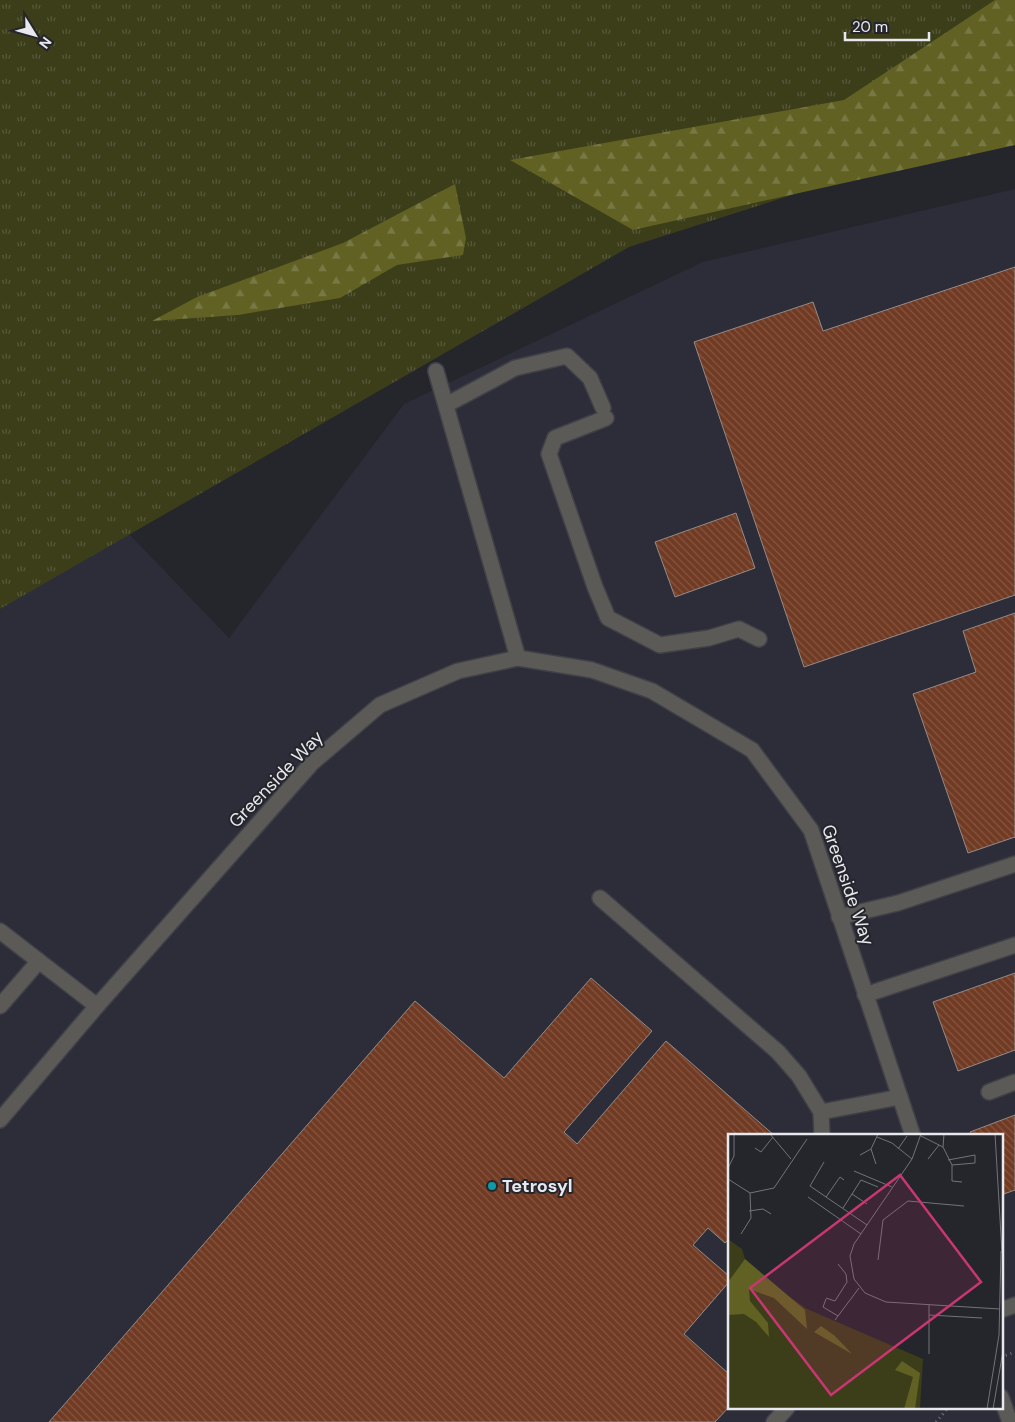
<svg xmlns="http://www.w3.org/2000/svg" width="1015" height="1422" viewBox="0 0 1015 1422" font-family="'DM Sans',sans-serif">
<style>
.built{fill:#2c2d39;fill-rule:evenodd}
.grass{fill:url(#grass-tufts)}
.forest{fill:url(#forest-firs)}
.building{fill:url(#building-back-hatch);stroke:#948b87}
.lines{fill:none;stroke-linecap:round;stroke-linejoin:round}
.minor-casing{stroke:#404047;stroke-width:18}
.path{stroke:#727279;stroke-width:3;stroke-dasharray:1 4;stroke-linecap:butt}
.minor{stroke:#5b5a57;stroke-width:15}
.culture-dot{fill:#0f9aa8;stroke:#25252c;stroke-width:2}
.labels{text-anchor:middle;stroke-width:4;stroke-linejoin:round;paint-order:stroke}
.street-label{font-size:18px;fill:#e8e9ee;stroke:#25252c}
.poi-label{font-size:18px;font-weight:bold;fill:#e8e9ee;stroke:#25252c;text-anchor:start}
.inset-road{fill:none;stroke:#73737a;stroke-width:1}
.view{fill:#c83771;fill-opacity:0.15;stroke:#c83771;stroke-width:2.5}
.inset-edge{fill:none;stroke:#e8e9ee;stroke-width:2.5}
</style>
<defs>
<pattern id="grass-tufts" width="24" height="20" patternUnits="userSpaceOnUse" patternTransform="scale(1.25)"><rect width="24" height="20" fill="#3c3d19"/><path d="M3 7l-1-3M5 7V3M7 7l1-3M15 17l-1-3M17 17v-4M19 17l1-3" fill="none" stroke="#58593b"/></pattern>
<pattern id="forest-firs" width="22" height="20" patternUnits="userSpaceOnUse" patternTransform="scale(1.25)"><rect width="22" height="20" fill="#606123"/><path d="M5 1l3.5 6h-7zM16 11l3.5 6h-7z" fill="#777843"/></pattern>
<pattern id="building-back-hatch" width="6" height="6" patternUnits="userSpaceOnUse" patternTransform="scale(1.25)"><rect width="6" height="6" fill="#713a23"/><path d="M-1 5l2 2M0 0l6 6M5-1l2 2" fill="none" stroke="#855643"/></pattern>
</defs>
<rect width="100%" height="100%" fill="#25252c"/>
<path class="built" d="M1015 189V1422H0V588L106 510 229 638 404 404 703 262ZM729 1136H1001V1408H729Z"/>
<polygon class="grass" points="0,0 1015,0 1015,124 629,247 0,609"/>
<g class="forest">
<polygon points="995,0 1015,0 1015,145 633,230 510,160 844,100"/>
<polygon points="455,184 466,238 463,255 397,265 340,298 238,315 152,321 197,297 343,243"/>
</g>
<g class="building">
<polygon points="1015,267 1015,595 804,667 694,342 813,302 823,331"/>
<polygon points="736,513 755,568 675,597 655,542"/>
<polygon points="1015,613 1015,837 968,853 913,694 976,672 963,631"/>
<polygon points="1015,973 1015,1050 958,1071 933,1002"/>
<polygon points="591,978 652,1031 564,1132 577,1144 666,1041 775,1136 729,1136 729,1239 725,1243 708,1228 693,1245 729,1276 729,1282 684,1334 729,1374 729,1407 715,1422 49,1422 415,1001 504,1078"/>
<polygon points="1015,1115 1015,1190 1001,1195 1001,1136 971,1136 970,1132"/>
</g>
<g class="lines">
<defs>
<g id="minor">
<polyline points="436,371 518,658"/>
<polyline points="446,405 515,368 567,356 590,378 603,408"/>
<polyline points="606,418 555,438 549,454 595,587 608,618 660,645 709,638 739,629 759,639"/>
<polyline points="600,898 778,1052 799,1076 821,1112 822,1136"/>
<polyline points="839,917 898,903 1015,864"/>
<polyline points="0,931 97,1006"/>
<polyline points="865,995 1015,945"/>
<polyline points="0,1006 39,961"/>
<polyline points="989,1092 1015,1082"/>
<polyline points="821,1112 900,1097"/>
<polyline points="0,1120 97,1006 312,763 380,705 458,671 518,658 592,670 652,691 752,750 811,830 913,1136"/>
<polyline points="1001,1310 1015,1305"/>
<polyline points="1001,1397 1010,1422"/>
<polyline points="774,1422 787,1408"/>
</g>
</defs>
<use href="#minor" class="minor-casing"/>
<g class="path">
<polyline points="1001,1357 1015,1352"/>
<polyline points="936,1422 948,1408"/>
</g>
<use href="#minor" class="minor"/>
</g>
<circle class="culture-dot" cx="492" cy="1186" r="5"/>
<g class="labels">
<g class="street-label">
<text transform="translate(276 779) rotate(-46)" y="6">Greenside Way</text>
<text transform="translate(848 885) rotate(71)" y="6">Greenside Way</text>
</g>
<g class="poi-label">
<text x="502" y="1192">Tetrosyl</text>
</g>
</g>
<g transform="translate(728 1134)">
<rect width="275" height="275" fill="#25252c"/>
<path d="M0 105 14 115 20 134 79 175 195 225 192 275H0Z" fill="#3c3d19"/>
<path d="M17 125 77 176 79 195 46 164 21 155 22 167 40 189 41 203 28 188 16 180 0 181V148ZM93 192 107 202 124 220 86 198ZM174 227 192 239 187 275H176L185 243 167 236Z" fill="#606123"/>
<path class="inset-road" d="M42 0 63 25M193 0 184 25 126 110 122 122 126 145 137 159 158 168 272 175M216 0 215 13 224 31V47L234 48M267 0 274 119M193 2 215 13M149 3 164 9 184 25M27 14 33 18 45 3M143 15 148 30M170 15 179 2M132 21 143 15 150 0M200 25 211 11M220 26 247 21V29L224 31M96 28 82 52 139 91M0 34 6 22V0M126 37 164 53M0 45 22 59 46 54 79 5M124 60 139 70M80 63 133 100M98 63 112 43 116 46M115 74 133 46 150 53M21 77 35 75 43 80M13 100 23 84 22 59M150 126 155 86 180 67 236 72M98 164 107 167 119 148 118 140 110 130M98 165 95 173 110 182M201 171V220M201 181 254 184M107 186 131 154M259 275 271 201 273 117M265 275 275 217"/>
<path class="view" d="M172 41 253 148 103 261 22 154Z"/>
<rect width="275" height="275" class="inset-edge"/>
</g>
<g transform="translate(35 35) rotate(127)" stroke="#25252c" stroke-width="4" paint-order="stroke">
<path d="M0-4L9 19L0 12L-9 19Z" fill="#e8e9ee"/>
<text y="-8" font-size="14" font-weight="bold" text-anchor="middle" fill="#e8e9ee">N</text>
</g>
<path d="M845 32v8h84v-8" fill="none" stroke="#e8e9ee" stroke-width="2.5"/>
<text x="852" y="32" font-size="15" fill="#e8e9ee" stroke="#25252c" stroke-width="4" paint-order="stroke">20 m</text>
</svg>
